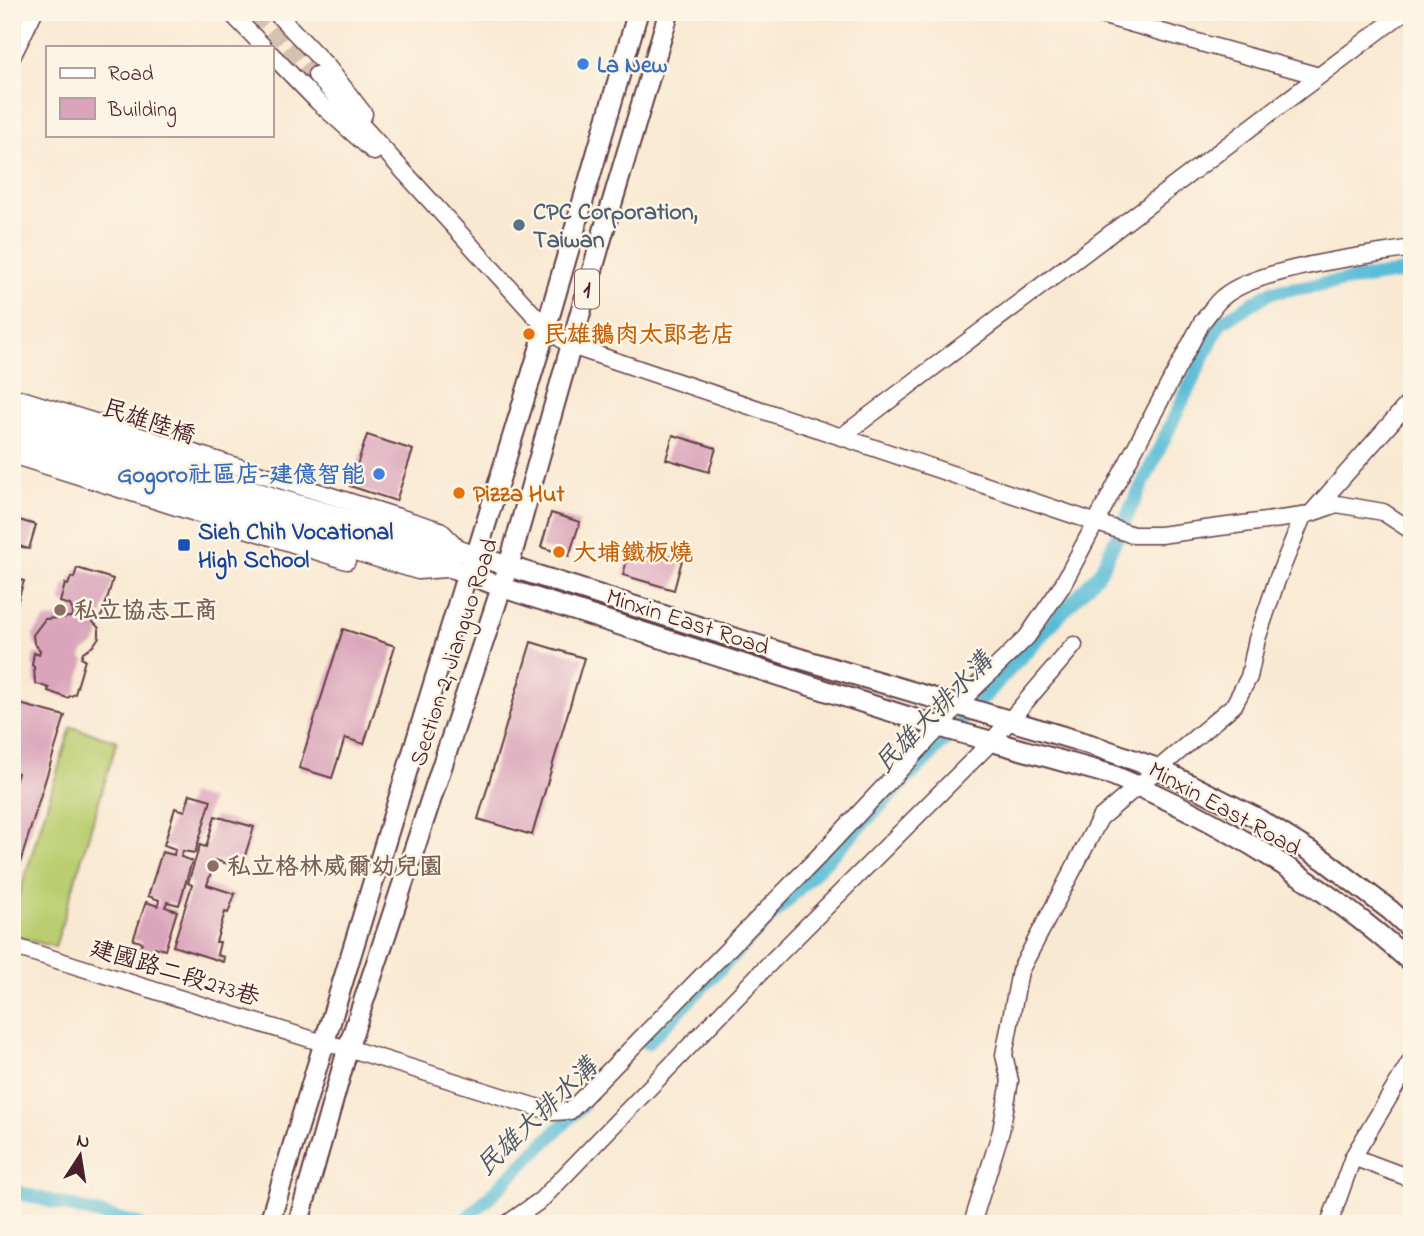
<svg xmlns="http://www.w3.org/2000/svg" width="1424" height="1236" viewBox="0 0 1424 1236" font-family="'Indie Flower','LXGW WenKai TC',sans-serif">
<style>
.pitch{fill:#bacd70;stroke:#82764e;stroke-width:2}
.lines{fill:none;stroke-linecap:round;stroke-linejoin:round}
.canal{stroke:#59bcd7;stroke-width:14}
.building{fill:#daa5bb}
.minor-tunnel{stroke:#d6c1b1;stroke-width:16;stroke-dasharray:16 8;stroke-linecap:butt}
.minor-casing{stroke:#643d44;stroke-width:19}
.major-casing{stroke:#643d44;stroke-width:23}
.minor{stroke:#fff;stroke-width:16}
.major{stroke:#fff;stroke-width:19}
.shop-dot{fill:#3f7fe0;stroke:#fcf5e5;stroke-width:2.5}
.service-dot{fill:#5c6f8a;stroke:#fcf5e5;stroke-width:2.5}
.food-dot{fill:#e8710a;stroke:#fcf5e5;stroke-width:2.5}
.transit-dot{fill:#1a4fb4;stroke:#fcf5e5;stroke-width:2.5}
.education-dot{fill:#8d6e63;stroke:#fcf5e5;stroke-width:2.5}
.labels{text-anchor:middle;stroke-width:5;stroke-linejoin:round;paint-order:stroke}
.shield{fill:#fcf5e5;stroke:#7f5f63;stroke-width:2}
.shield-label{font-size:23px;font-weight:bold;fill:#4a1f2b}
.shop-label{font-size:24px;font-weight:bold;fill:#366cbe;stroke:#fcf5e5;text-anchor:start}
.service-label{font-size:24px;font-weight:bold;fill:#4e5e75;stroke:#fcf5e5;text-anchor:start}
.food-label{font-size:24px;font-weight:bold;fill:#c56008;stroke:#fcf5e5;text-anchor:start}
.street-label{font-size:24px;fill:#4a1f2b;stroke:#fcf5e5}
.transit-label{font-size:24px;font-weight:bold;fill:#164399;stroke:#fcf5e5;text-anchor:start}
.education-label{font-size:24px;font-weight:bold;fill:#785e54;stroke:#fcf5e5;text-anchor:start}
.water-label{font-size:26px;font-style:italic;fill:#4f5667;stroke:#fcf5e5}
</style>
<rect width="100%" height="100%" fill="#fcf5e5"/>
<filter id="ink" filterUnits="userSpaceOnUse"><feTurbulence type="fractalNoise" baseFrequency=".0143" numOctaves="2"/><feDisplacementMap in="SourceGraphic" scale="14" xChannelSelector="R" yChannelSelector="G"/><feConvolveMatrix kernelMatrix="1 2 1 2 8 2 1 2 1" color-interpolation-filters="sRGB"/></filter>
<filter id="wash" filterUnits="userSpaceOnUse"><feTurbulence type="fractalNoise" baseFrequency=".00686" numOctaves="4" result="noise"/><feDisplacementMap in="SourceGraphic" scale="28" xChannelSelector="R" yChannelSelector="G"/><feGaussianBlur stdDeviation="1.57" result="paint"/><feColorMatrix in="noise" values="0 0 0 0 0 0 0 0 0 0 0 0 0 0 0 0 0 1.4 0 .05"/><feComposite in="paint" operator="in"/></filter>
<g filter="url(#wash)">
<rect width="100%" height="100%" fill="#f9e9d3"/>
<polygon class="pitch" points="71,727 117,741 55,947 12,935 12,919"/>
<g class="lines">
<g class="canal">
<polyline points="647,1043 933,752 1100,572 1220,323 1271,292 1412,271"/>
<polyline points="12,1191 138,1224"/>
<polyline points="461,1224 582,1106"/>
</g>
</g>
<g id="blocks">
<g class="building">
<polygon points="367,435 413,450 396,501 350,486"/>
<polygon points="673,435 716,448 709,472 666,459"/>
<polygon points="551,513 580,522 569,556 541,547"/>
<polygon points="12,518 36,525 29,549 12,544"/>
<polygon points="631,545 682,560 674,590 623,575"/>
<polygon points="77,568 113,579 103,613 100,618 93,616 92,621 99,628 99,637 93,646 83,652 81,658 85,660 75,694 67,698 48,691 49,688 35,683 34,667 32,665 34,653 39,655 40,650 34,643 33,635 45,619 71,617 73,611 70,605 60,602 65,584 68,585 71,577 74,578"/>
<polygon points="12,578 24,581 13,616 12,616"/>
<polygon points="343,629 395,646 364,744 345,738 332,778 299,768"/>
<polygon points="531,642 584,658 532,835 478,819"/>
<polygon points="12,702 65,716 13,886 12,793 18,773 12,771"/>
<polygon points="190,794 211,800 195,853 183,851 181,857 192,861 179,905 167,902 165,907 177,911 165,950 155,947 154,953 140,948 142,942 133,940 146,902 158,906 159,900 148,896 162,852 174,855 175,849 164,845 175,808 185,811"/>
<polygon points="215,816 254,827 241,868 215,860 207,885 235,894 228,913 225,912 216,942 220,942 217,955 224,957 223,962 173,946 192,885 188,883 200,845 206,847"/>
</g>
</g>
</g>
<g filter="url(#ink)">
<use href="#blocks" fill-opacity="0" stroke="#643d44" stroke-width="2"/>
<g class="lines">
<polyline class="minor-tunnel" points="255,12 316,75"/>
<defs>
<g id="minor">
<polyline points="230,12 264,47"/>
<polyline points="275,12 327,66 364,114"/>
<polyline points="1090,12 1319,76"/>
<polyline points="271,54 318,102 374,152"/>
<polyline points="12,57 34,12"/>
<polyline points="316,75 546,328 571,346 1133,535 1160,535 1303,516 1337,504 1383,512 1412,531"/>
<polyline points="12,396 440,530 461,551"/>
<polyline points="841,437 1404,12"/>
<polyline points="12,439 338,547 418,571 446,569"/>
<polyline points="12,455 347,561"/>
<polyline points="1314,510 1412,399"/>
<path d="M12 946 323 1043 348 1048 513 1100 553 1112 570 1111 818 857 940 727 957 705 1027 637 1062 586 1202 322C1209 314 1215 303 1223 297 1256 268 1366 256 1412 248"/>
<polyline points="1353,1157 1412,1179"/>
<polyline points="507,1224 541,1200 764,969 992,741 1074,645"/>
<polyline points="972,1224 1001,1131 1010,1081 1004,1055 1020,971 1100,818 1234,705 1249,677 1257,639 1277,580 1303,516"/>
<polyline points="1329,1224 1353,1157 1412,1059"/>
</g>
<g id="major">
<polyline points="12,410 278,499 476,556 798,658 1089,744 1159,769 1255,817 1324,860 1390,910 1412,930"/>
<path d="M12 428 287 518 452 568 501 587 940 727 1112 775C1220 820 1326 885 1412 963"/>
<polyline points="269,1224 467,574 476,556 546,328 638,12"/>
<polyline points="298,1224 348,1048 508,568 603,233 669,12"/>
</g>
</defs>
<use href="#minor" class="minor-casing"/>
<use href="#major" class="major-casing"/>
<use href="#minor" class="minor"/>
<use href="#major" class="major"/>
</g>
</g>
<g class="shop-dot">
<circle cx="583" cy="64" r="7"/>
<circle cx="379" cy="474" r="7"/>
</g>
<circle class="service-dot" cx="519" cy="225" r="7"/>
<g class="food-dot">
<circle cx="529" cy="334" r="7"/>
<circle cx="459" cy="493" r="7"/>
<circle cx="559" cy="552" r="7"/>
</g>
<rect class="transit-dot" x="177" y="538" width="14" height="14" rx="3.5"/>
<g class="education-dot">
<circle cx="60" cy="610" r="7"/>
<circle cx="213" cy="866" r="7"/>
</g>
<g class="labels">
<rect class="shield" x="575" y="269.5" width="24" height="39" rx="5"/>
<g class="shield-label">
<text x="587" y="297">1</text>
</g>
<g class="shop-label">
<text x="597" y="72">La New</text>
<text x="365" y="482" text-anchor="end">Gogoro社區店-建億智能</text>
</g>
<g class="service-label">
<text x="533" y="219">CPC Corporation,<tspan x="533" dy="28">Taiwan</tspan></text>
</g>
<g class="food-label">
<text x="543" y="342">民雄鵝肉太郎老店</text>
<text x="473" y="501">Pizza Hut</text>
<text x="573" y="560">大埔鐵板燒</text>
</g>
<g class="street-label">
<text transform="translate(149 421) rotate(18)" y="8">民雄陸橋</text>
<text transform="translate(688 621) rotate(18)" y="8">Minxin East Road</text>
<text transform="translate(453 652) rotate(-72)" y="8">Section 2, Jianguo Road</text>
<text transform="translate(1225 808) rotate(29)" y="8">Minxin East Road</text>
<text transform="translate(175 972) rotate(17)" y="8">建國路二段273巷</text>
</g>
<g class="transit-label">
<text x="198" y="539">Sieh Chih Vocational<tspan x="198" dy="28">High School</tspan></text>
</g>
<g class="education-label">
<text x="74" y="618">私立協志工商</text>
<text x="227" y="874">私立格林威爾幼兒園</text>
</g>
<g class="water-label">
<text transform="translate(933 712) rotate(-46)" y="9">民雄大排水溝</text>
<text transform="translate(536 1116) rotate(-44)" y="9">民雄大排水溝</text>
</g>
</g>
<rect width="1424" height="1236" fill="none" stroke="#fcf5e5" stroke-width="42"/>
<rect x="46" y="46" width="228" height="91" fill="#fcf5e5" stroke="#b59f9b" stroke-width="2"/>
<rect x="60" y="68" width="35" height="10" fill="#ffffff" stroke="#b59f9b" stroke-width="2"/>
<text x="108" y="80" font-size="21" fill="#4a1f2b">Road</text>
<rect x="60" y="98" width="35" height="21" fill="#daa5bb" stroke="#b59f9b" stroke-width="2"/>
<text x="108" y="116" font-size="21" fill="#4a1f2b">Building</text>
<g transform="translate(80 1156) rotate(12)" stroke="#fcf5e5" stroke-width="5" paint-order="stroke">
<path d="M0-5L12 26L0 18L-12 26Z" fill="#4a1f2b"/>
<text y="-10" font-size="19" font-weight="bold" text-anchor="middle" fill="#4a1f2b">N</text>
</g>
</svg>
